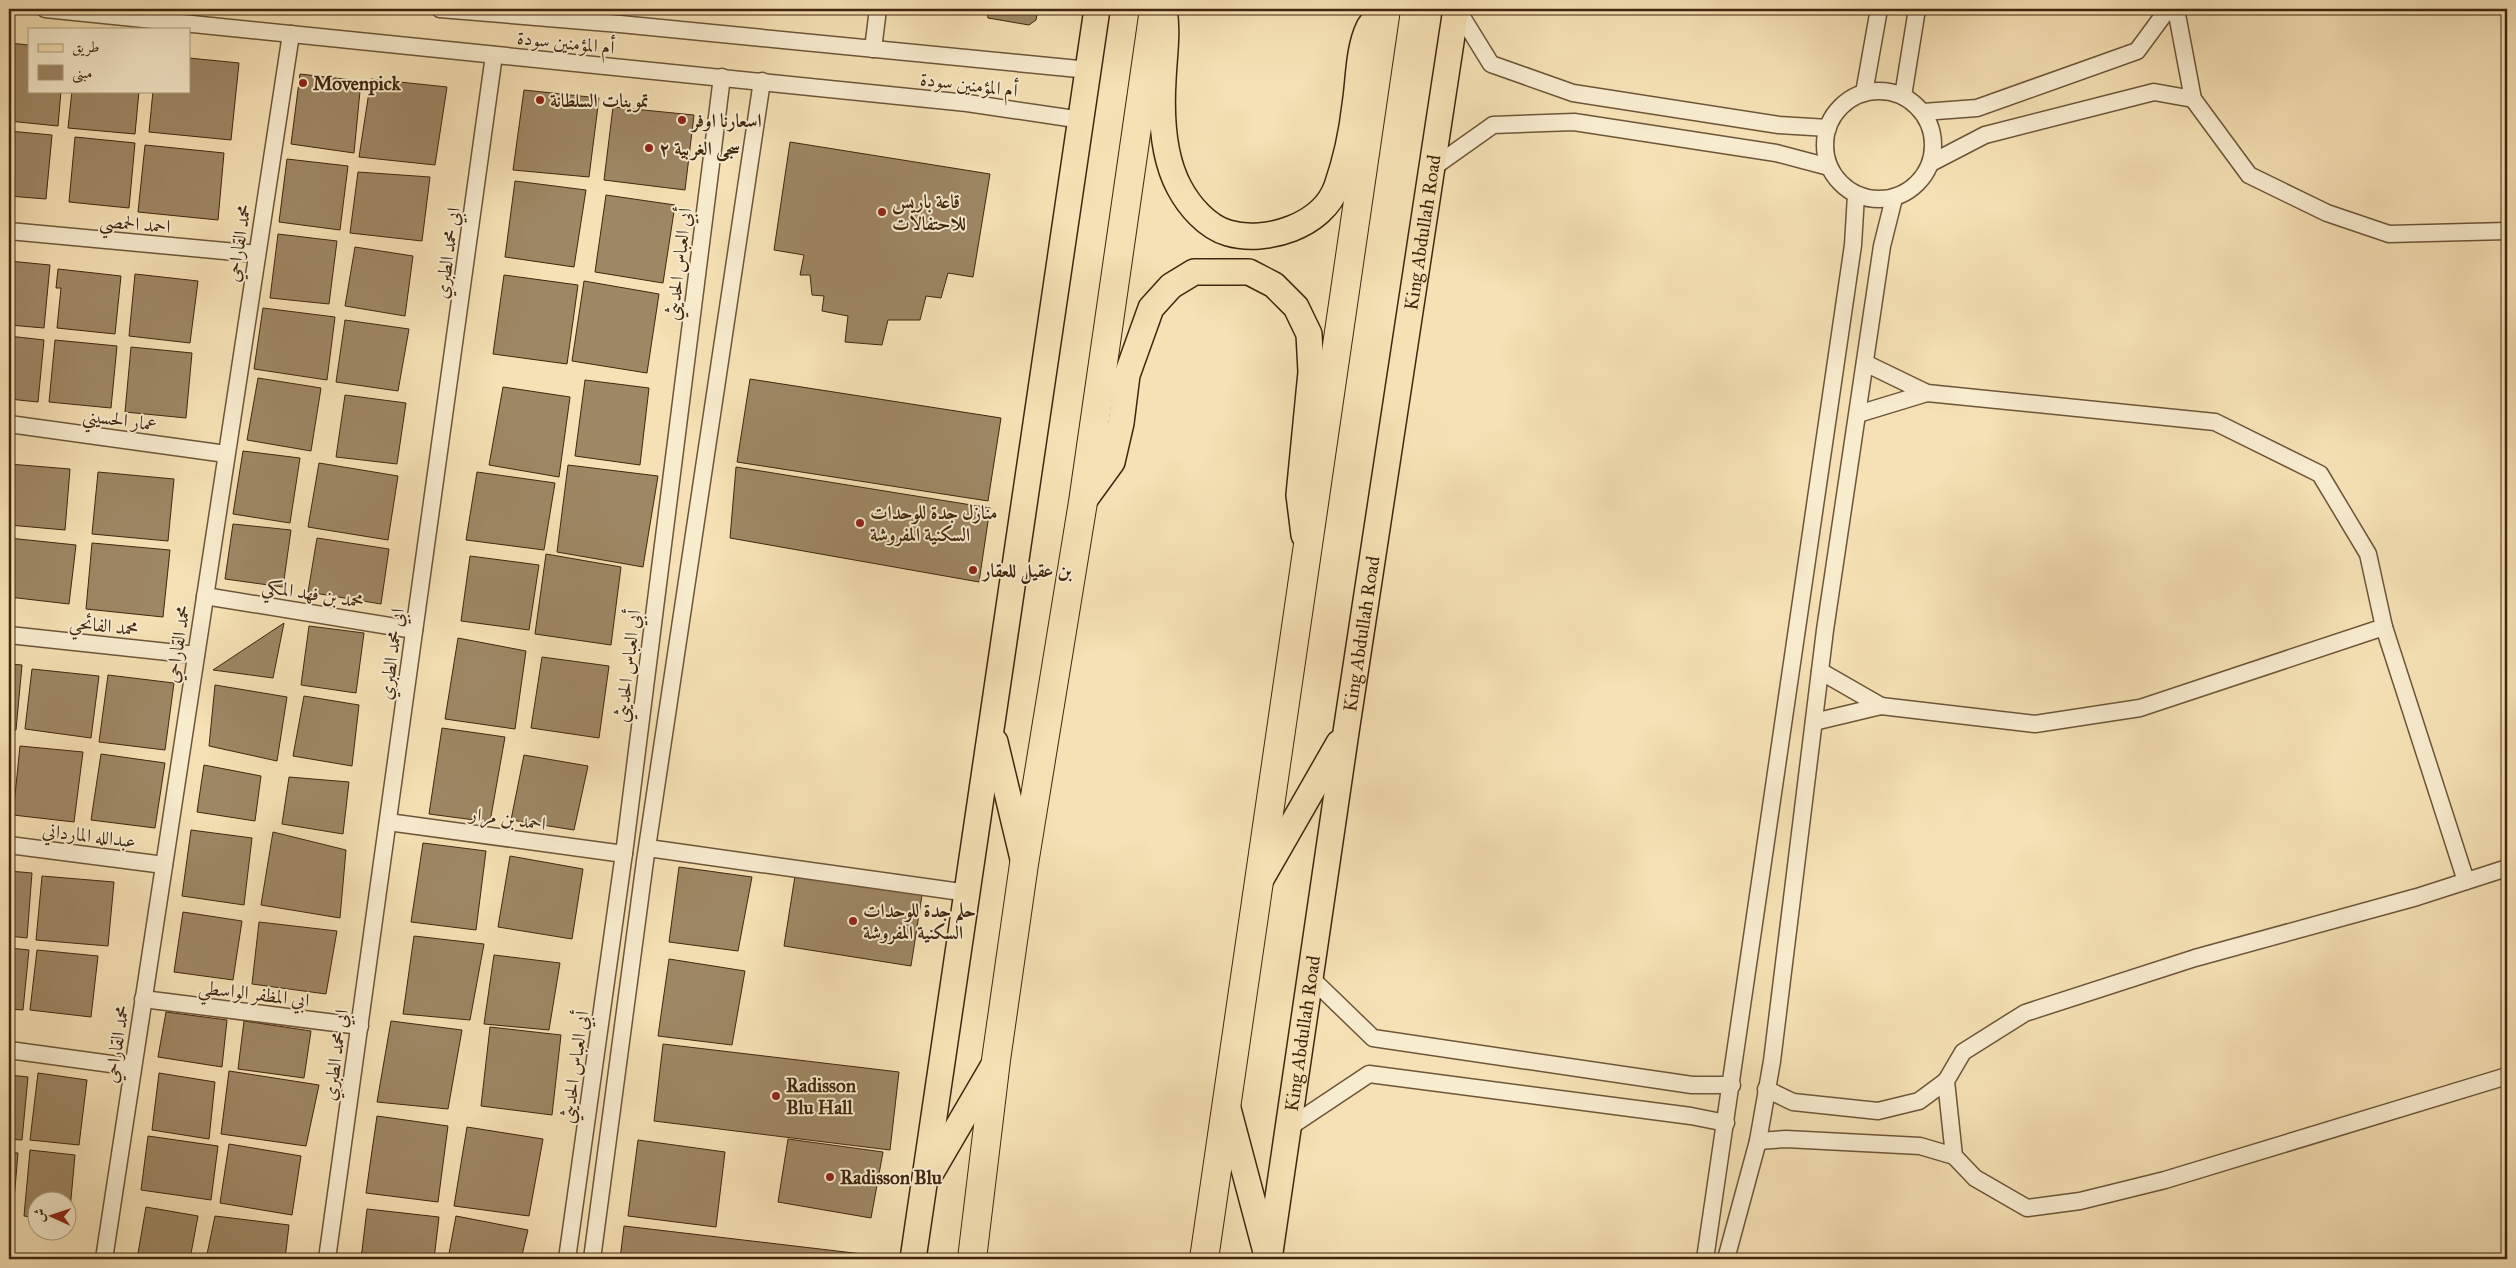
<svg xmlns="http://www.w3.org/2000/svg" width="2516" height="1268" viewBox="0 0 2516 1268" font-family="'IM FELL Great Primer',Amiri,serif">
<style>
.building{fill:#9e8765;stroke:#40260e}
.lines{fill:none;stroke-linecap:round;stroke-linejoin:round}
.street-casing{stroke:#6d5538;stroke-width:19}
.primary-casing{stroke:#40260e;stroke-width:28}
.highway-casing{stroke:#40260e;stroke-width:30}
.street{stroke:#f8eccf;stroke-width:16}
.primary{stroke:#f5e1b5;stroke-width:25}
.highway{stroke:#f5e1b5;stroke-width:28}
.poi-dot{fill:#8f2418;stroke:#f8eccf;stroke-width:2}
.labels{text-anchor:middle;stroke-width:4;stroke-linejoin:round;paint-order:stroke}
.street-label{font-size:19px;fill:#40260e;stroke:#f8eccf}
.poi-label{font-size:19px;font-weight:bold;fill:#40260e;stroke:#f8eccf;text-anchor:start}
</style>
<rect width="100%" height="100%" fill="#f5e1b5"/>
<filter id="stains"><feTurbulence type="fractalNoise" baseFrequency=".004" numOctaves="4"/><feColorMatrix values="0 0 0 0 .2 0 0 0 0 .09 0 0 0 0 .02 0 0 0 .5 -.17"/></filter>
<radialGradient id="worn" r=".72"><stop offset=".6" stop-color="#630" stop-opacity="0"/><stop offset="1" stop-color="#630" stop-opacity=".3"/></radialGradient>
<g class="building">
<polygon points="987,9 1038,9 1036,20 1029,25 988,18"/>
<polygon points="9,43 29,45 29,91 61,91 58,126 9,121"/>
<polygon points="189,58 239,63 231,140 149,132 153,91 189,91"/>
<polygon points="300,74 361,81 354,153 291,144"/>
<polygon points="371,79 447,87 435,165 359,157"/>
<polygon points="524,90 599,98 589,177 513,170"/>
<polygon points="72,91 139,91 135,134 68,128"/>
<polygon points="613,107 694,115 685,190 604,180"/>
<polygon points="9,131 52,135 46,199 9,196"/>
<polygon points="75,137 135,143 129,208 69,202"/>
<polygon points="790,142 990,174 973,277 948,273 941,298 926,296 920,320 888,320 882,345 845,342 848,316 822,311 824,296 812,295 810,275 800,275 804,255 774,250"/>
<polygon points="145,145 224,153 218,220 138,212"/>
<polygon points="287,159 348,166 340,230 279,222"/>
<polygon points="358,172 430,177 422,241 350,233"/>
<polygon points="515,181 586,190 574,267 505,257"/>
<polygon points="606,195 675,205 663,283 595,272"/>
<polygon points="278,234 337,241 329,304 270,298"/>
<polygon points="355,247 413,256 405,316 345,306"/>
<polygon points="9,261 50,265 44,328 9,325"/>
<polygon points="58,269 121,276 115,334 57,328 61,288 56,288"/>
<polygon points="135,274 198,281 190,343 129,336"/>
<polygon points="504,275 578,285 567,364 493,354"/>
<polygon points="584,281 659,294 647,373 572,361"/>
<polygon points="263,308 335,317 327,380 254,369"/>
<polygon points="345,320 409,329 398,391 336,382"/>
<polygon points="9,336 44,340 38,402 9,399"/>
<polygon points="55,340 117,346 111,408 49,402"/>
<polygon points="131,347 192,353 186,418 125,412"/>
<polygon points="258,378 321,388 311,451 247,440"/>
<polygon points="750,379 1001,418 988,501 737,462"/>
<polygon points="585,380 649,388 640,465 575,456"/>
<polygon points="503,387 570,397 559,477 489,465"/>
<polygon points="345,395 406,403 397,464 336,457"/>
<polygon points="243,451 300,458 290,523 233,514"/>
<polygon points="319,463 398,476 388,540 308,527"/>
<polygon points="9,464 70,469 65,530 9,525"/>
<polygon points="568,465 658,476 643,567 557,552"/>
<polygon points="736,467 990,508 979,582 730,538"/>
<polygon points="98,472 174,479 168,541 92,534"/>
<polygon points="477,472 555,483 544,550 466,540"/>
<polygon points="233,524 291,530 283,587 225,579"/>
<polygon points="9,538 76,545 69,604 9,597"/>
<polygon points="317,538 389,549 381,604 308,592"/>
<polygon points="92,543 170,550 163,617 86,609"/>
<polygon points="546,554 621,567 611,645 535,634"/>
<polygon points="470,556 539,565 529,630 461,621"/>
<polygon points="284,623 273,678 213,670"/>
<polygon points="309,626 364,633 356,693 301,685"/>
<polygon points="458,638 526,651 515,729 445,719"/>
<polygon points="542,657 609,666 599,738 531,728"/>
<polygon points="9,664 22,665 16,730 9,729"/>
<polygon points="32,669 99,676 91,738 25,729"/>
<polygon points="108,675 174,683 165,750 99,742"/>
<polygon points="215,685 287,697 277,761 209,746"/>
<polygon points="304,696 359,705 352,766 293,756"/>
<polygon points="442,728 505,737 490,822 429,814"/>
<polygon points="9,741 11,741 9,763"/>
<polygon points="20,746 83,752 74,822 13,815"/>
<polygon points="101,754 165,763 155,828 91,820"/>
<polygon points="524,755 588,766 574,830 511,820"/>
<polygon points="204,765 261,776 255,821 197,812"/>
<polygon points="289,777 349,782 343,834 282,824"/>
<polygon points="191,830 252,838 244,905 182,896"/>
<polygon points="273,832 346,850 340,918 261,905"/>
<polygon points="423,843 486,851 476,930 411,922"/>
<polygon points="510,856 583,869 572,939 498,927"/>
<polygon points="679,867 752,877 738,951 669,942"/>
<polygon points="9,871 32,873 27,938 9,936"/>
<polygon points="42,876 114,882 108,946 36,940"/>
<polygon points="795,876 922,895 911,966 784,946"/>
<polygon points="183,912 242,921 233,980 174,972"/>
<polygon points="259,922 337,931 326,994 252,984"/>
<polygon points="414,936 484,944 470,1020 403,1014"/>
<polygon points="9,948 29,950 23,1010 9,1009"/>
<polygon points="37,950 98,956 91,1017 30,1010"/>
<polygon points="494,955 560,963 549,1030 484,1024"/>
<polygon points="669,959 745,971 732,1045 658,1036"/>
<polygon points="166,1012 227,1020 222,1067 158,1057"/>
<polygon points="244,1021 311,1031 304,1078 238,1069"/>
<polygon points="391,1021 462,1030 448,1109 377,1102"/>
<polygon points="490,1027 561,1035 552,1115 481,1106"/>
<polygon points="663,1044 899,1072 890,1150 654,1121"/>
<polygon points="229,1071 319,1085 306,1146 221,1134"/>
<polygon points="38,1073 87,1080 79,1145 30,1140"/>
<polygon points="159,1073 215,1082 209,1139 152,1130"/>
<polygon points="9,1075 28,1077 22,1140 9,1139"/>
<polygon points="377,1116 448,1126 438,1202 366,1193"/>
<polygon points="467,1127 543,1139 529,1216 454,1206"/>
<polygon points="148,1136 218,1146 211,1200 141,1190"/>
<polygon points="788,1139 883,1152 871,1218 778,1202"/>
<polygon points="638,1140 725,1152 716,1227 628,1216"/>
<polygon points="229,1144 301,1156 292,1215 220,1203"/>
<polygon points="30,1150 75,1155 69,1221 68,1200 38,1200 38,1218 24,1216"/>
<polygon points="9,1152 18,1153 13,1212 9,1212"/>
<polygon points="146,1207 198,1216 190,1259 137,1259"/>
<polygon points="367,1209 439,1217 434,1259 361,1259"/>
<polygon points="215,1216 289,1225 285,1259 206,1259"/>
<polygon points="456,1216 528,1230 521,1259 448,1259"/>
<polygon points="624,1226 871,1255 871,1259 620,1259"/>
</g>
<g class="lines">
<defs>
<g id="street">
<polyline points="45,9 967,103 1082,120"/>
<polyline points="440,9 620,24 1089,70"/>
<polyline points="1457,9 1491,64 1573,93 1779,125 1828,128"/>
<polyline points="2176,9 2193,99 2249,175 2327,213 2389,234 2507,231"/>
<polyline points="873,49 878,9"/>
<circle cx="1879" cy="145" r="54"/>
<polyline points="1864,93 1879,9"/>
<polyline points="1903,96 1917,9"/>
<polyline points="1923,112 1977,108 2137,51 2168,9"/>
<polyline points="1931,163 1985,135 2154,92 2193,99"/>
<polyline points="1431,169 1493,125 1574,122 1776,153 1829,167"/>
<polyline points="9,231 257,254"/>
<polyline points="1865,363 1927,393 2215,422 2320,474 2368,554 2384,627 2466,881"/>
<polyline points="1858,414 1927,393"/>
<polyline points="9,424 226,454"/>
<polyline points="205,596 414,630"/>
<polyline points="9,635 196,655"/>
<polyline points="1820,671 1881,706"/>
<polyline points="1814,722 1881,706 2035,724 2140,708 2384,627"/>
<polyline points="388,822 624,854"/>
<polyline points="9,845 164,865"/>
<polyline points="648,848 968,893"/>
<polyline points="2507,868 2417,897 2195,958 2025,1013 1963,1052 1946,1081 1954,1156 1975,1178 2027,1208 2080,1201 2165,1180 2507,1076"/>
<polyline points="1310,977 1373,1038 1692,1085 1732,1085"/>
<polyline points="143,999 360,1026"/>
<polyline points="9,1050 133,1067"/>
<polyline points="1766,1089 1793,1102 1878,1111 1919,1101 1946,1081"/>
<polyline points="1288,1128 1369,1074 1691,1116 1726,1123"/>
<polyline points="1758,1141 1786,1139 1920,1146 1954,1156"/>
<polyline points="104,1259 291,34"/>
<polyline points="327,1259 494,55"/>
<polyline points="567,1259 625,846 722,77"/>
<polyline points="592,1259 645,861 762,81"/>
<polyline points="1705,1259 1853,245 1856,195"/>
<polyline points="1726,1259 1758,1141 1772,1061 1825,630 1882,246 1894,198"/>
</g>
<g id="primary">
<path d="M1164 9C1168 33 1164 56 1163 80 1161 114 1163 157 1179 187 1189 206 1207 227 1228 233 1266 244 1323 226 1337 186 1346 160 1352 132 1355 105 1359 81 1358 49 1369 27 1373 21 1379 15 1383 9"/>
<polyline points="1083,502 1112,462 1121,423 1127,375 1151,308 1171,286 1194,272 1249,272 1274,285 1296,307 1309,334 1311,372 1299,495 1304,535"/>
<polyline points="995,742 1024,863"/>
<polyline points="1261,879 1339,743"/>
<polyline points="1227,1105 1266,1252"/>
<polyline points="932,1171 995,1063"/>
<polyline points="913,1259 1097,9"/>
<path id="s1" d="M1269 1259 1346 732 1456 9"/>
</g>
<g id="highway">
<polyline points="972,1259 996,1060 1024,864 1083,502 1154,9"/>
<polyline points="1204,1259 1386,9"/>
</g>
</defs>
<use href="#street" class="street-casing"/>
<use href="#primary" class="primary-casing"/>
<use href="#highway" class="highway-casing"/>
<use href="#street" class="street"/>
<use href="#primary" class="primary"/>
<use href="#highway" class="highway"/>
</g>
<g class="poi-dot">
<circle cx="303" cy="83" r="5"/>
<circle cx="540" cy="100" r="5"/>
<circle cx="682" cy="120" r="5"/>
<circle cx="649" cy="148" r="5"/>
<circle cx="882" cy="212" r="5"/>
<circle cx="860" cy="523" r="5"/>
<circle cx="973" cy="570" r="5"/>
<circle cx="853" cy="921" r="5"/>
<circle cx="776" cy="1096" r="5"/>
<circle cx="830" cy="1177" r="5"/>
</g>
<g class="labels">
<g class="street-label">
<text transform="translate(566 42) rotate(6)" y="7">أم المؤمنين سودة</text>
<text transform="translate(969 84) rotate(7)" y="7">أم المؤمنين سودة</text>
<text transform="translate(135 223) rotate(5)" y="7">احمد الحمصي</text>
<text dy="7" stroke="none"><textPath href="#s1" startOffset="1038">King Abdullah Road</textPath></text>
<text transform="translate(238 243) rotate(-81)" y="7">محمد القاراحي</text>
<text transform="translate(447 253) rotate(-82)" y="7">ابي محمد الطبري</text>
<text transform="translate(678 264) rotate(-83)" y="7">أبي العباس الحديثي</text>
<text transform="translate(120 419) rotate(8)" y="7">عمار الحسيني</text>
<text transform="translate(313 593) rotate(9)" y="7">محمد بن فهد المكي</text>
<text transform="translate(104 625) rotate(6)" y="7">محمد الفائحي</text>
<text dy="7" stroke="none"><textPath href="#s1" startOffset="632">King Abdullah Road</textPath></text>
<text transform="translate(177 644) rotate(-81)" y="7">محمد القاراحي</text>
<text transform="translate(391 654) rotate(-82)" y="7">ابي محمد الطبري</text>
<text transform="translate(627 666) rotate(-83)" y="7">أبي العباس الحديثي</text>
<text transform="translate(508 818) rotate(8)" y="7">احمد بن مرار</text>
<text transform="translate(89 835) rotate(7)" y="7">عبدالله المارداني</text>
<text transform="translate(254 993) rotate(7)" y="7">ابي المظفر الواسطي</text>
<text dy="7" stroke="none"><textPath href="#s1" startOffset="228">King Abdullah Road</textPath></text>
<text transform="translate(116 1044) rotate(-81)" y="7">محمد القاراحي</text>
<text transform="translate(335 1055) rotate(-82)" y="7">ابي محمد الطبري</text>
<text transform="translate(574 1067) rotate(-82)" y="7">أبي العباس الحديثي</text>
</g>
<g class="poi-label">
<text x="313" y="90">Movenpick</text>
<text x="550" y="107">تموينات السلطانة</text>
<text x="692" y="127">اسعارنا اوفر</text>
<text x="659" y="155">سجى الغربية ٢</text>
<text x="892" y="208">قاعة باريس<tspan x="892" dy="22">للاحتفالات</tspan></text>
<text x="870" y="519">منازل جدة للوحدات<tspan x="870" dy="22">السكنية المفروشة</tspan></text>
<text x="983" y="577">بن عقيل للعقار</text>
<text x="863" y="917">حلم جدة للوحدات<tspan x="863" dy="22">السكنية المفروشة</tspan></text>
<text x="786" y="1092">Radisson<tspan x="786" dy="22">Blu Hall</tspan></text>
<text x="840" y="1184">Radisson Blu</text>
</g>
</g>
<rect width="2516" height="1268" fill="none" stroke="#f5e1b5" stroke-width="30"/>
<rect x="10" y="10" width="2496" height="1248" fill="none" stroke="#40260e" stroke-width="2.5"/>
<rect x="15" y="15" width="2486" height="1238" fill="none" stroke="#40260e"/>
<rect x="28" y="28" width="162" height="65" fill="#f8eccf" stroke="#ae9d82"/>
<rect x="38" y="44" width="25" height="8" fill="#f5e1b5" stroke="#ae9d82"/>
<text x="72" y="52" font-size="15" fill="#40260e">طريق</text>
<rect x="38" y="65" width="25" height="15" fill="#9e8765" stroke="#ae9d82"/>
<text x="72" y="78" font-size="15" fill="#40260e">مبنى</text>
<g transform="translate(52 1216) rotate(273)"><circle r="24" fill="#f8eccf" stroke="#ae9d82"/>
<path d="M0-4L9 19L0 12L-9 19Z" fill="#8f2418"/>
<text y="-8" font-size="14" font-weight="bold" text-anchor="middle" fill="#40260e">ش</text>
</g>
<rect width="100%" height="100%" filter="url(#stains)"/>
<rect width="100%" height="100%" fill="url(#worn)"/>
</svg>
